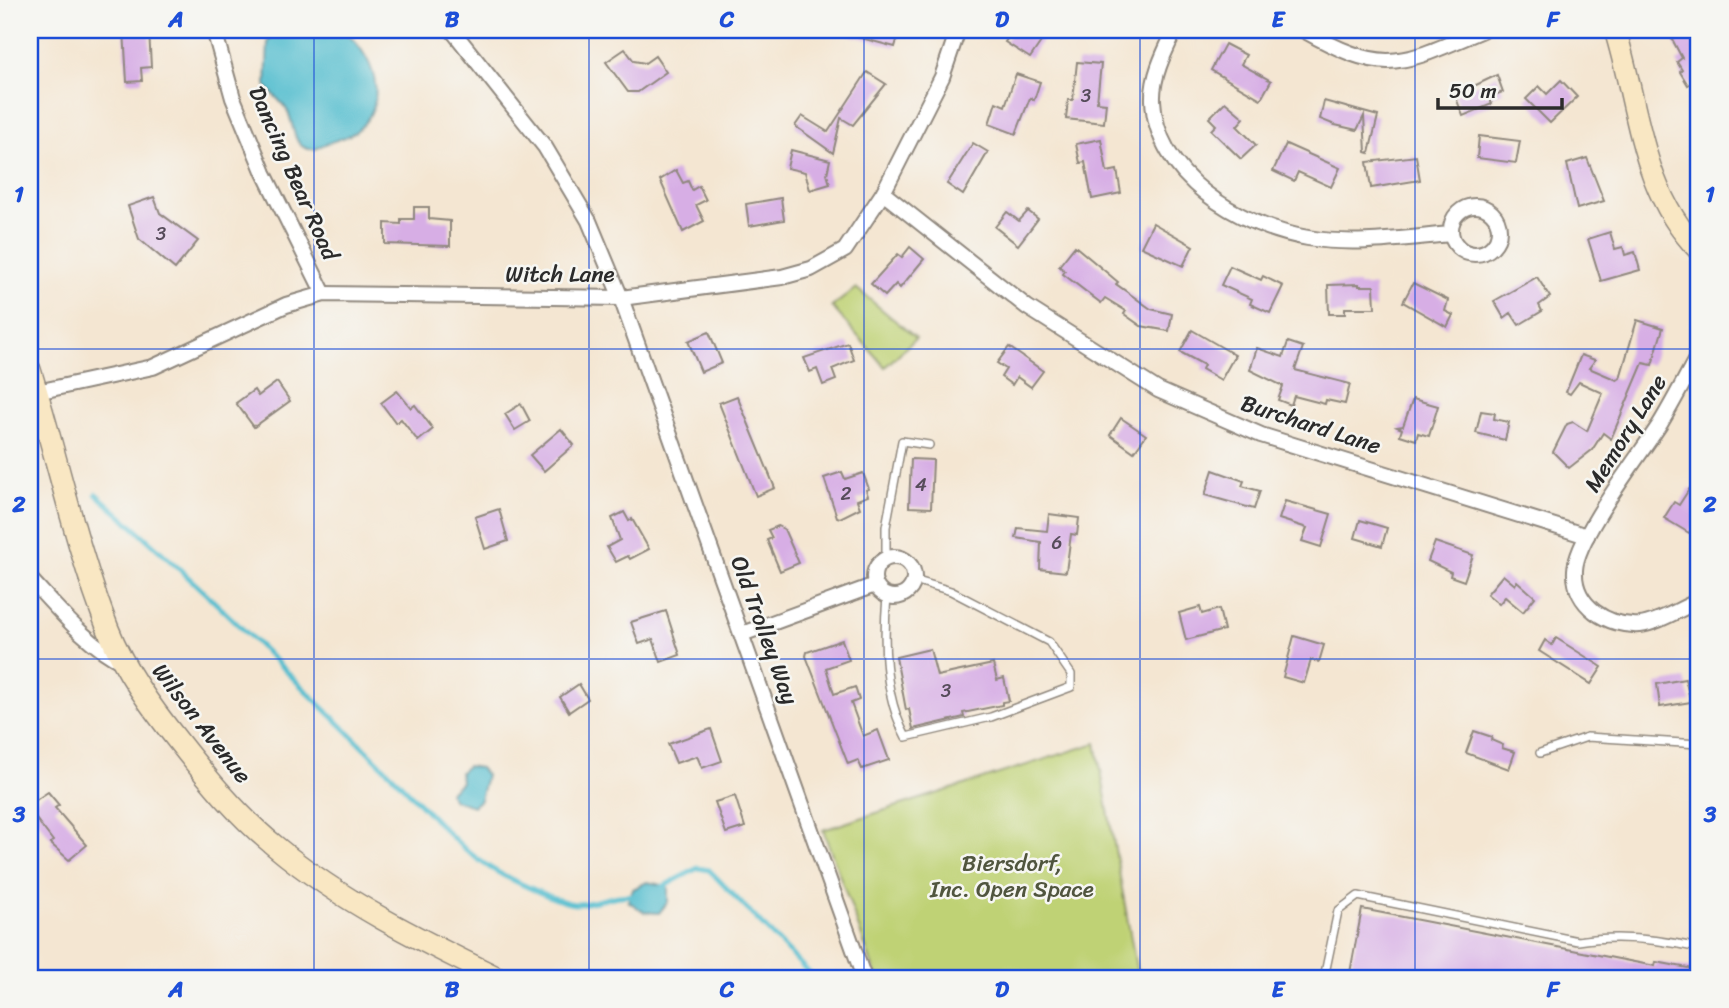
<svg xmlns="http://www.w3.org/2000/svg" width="1729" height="1008" viewBox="0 0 1729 1008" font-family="Sriracha,sans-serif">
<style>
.green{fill:#bfd275;stroke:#757e50;stroke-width:2}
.water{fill:#54becf;stroke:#40747d;stroke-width:2}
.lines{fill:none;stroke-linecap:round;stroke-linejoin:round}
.stream{stroke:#54becf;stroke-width:5}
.building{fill:#d7aee5}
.lane-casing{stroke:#90887e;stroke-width:10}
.street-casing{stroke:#90887e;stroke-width:18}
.secondary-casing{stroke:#90887e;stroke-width:24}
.lane{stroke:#fff;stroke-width:7}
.street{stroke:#fff;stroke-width:14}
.secondary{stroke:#f9e7c3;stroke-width:21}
.grid{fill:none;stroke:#1d4ed8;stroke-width:2;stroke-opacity:0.55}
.labels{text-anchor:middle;stroke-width:5;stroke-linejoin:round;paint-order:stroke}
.number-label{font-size:19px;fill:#564c5a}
.street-label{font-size:23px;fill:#2b2b2b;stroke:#f6f6f2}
.park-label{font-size:23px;fill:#50553e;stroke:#f6f6f2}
.neatline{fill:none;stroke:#1d4ed8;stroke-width:2.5}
.grid-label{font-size:23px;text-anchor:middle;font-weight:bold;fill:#1d4ed8}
</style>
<rect width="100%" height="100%" fill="#f6f6f2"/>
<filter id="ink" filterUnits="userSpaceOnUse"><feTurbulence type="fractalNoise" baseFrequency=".0143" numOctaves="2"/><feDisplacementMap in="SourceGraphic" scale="14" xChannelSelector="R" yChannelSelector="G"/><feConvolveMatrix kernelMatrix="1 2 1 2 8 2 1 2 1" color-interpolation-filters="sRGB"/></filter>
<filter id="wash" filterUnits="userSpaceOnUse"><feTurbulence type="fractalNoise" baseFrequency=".00686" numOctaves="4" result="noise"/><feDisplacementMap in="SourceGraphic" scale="28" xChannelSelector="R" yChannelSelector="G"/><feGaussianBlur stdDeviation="1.57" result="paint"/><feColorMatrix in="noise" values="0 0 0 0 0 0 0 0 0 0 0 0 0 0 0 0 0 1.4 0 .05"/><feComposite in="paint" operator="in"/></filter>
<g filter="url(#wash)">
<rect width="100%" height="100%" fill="#f4e6d2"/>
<g class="green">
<polygon points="856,288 916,338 885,367 832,307"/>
<polygon points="1096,743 1138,978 877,978 823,830"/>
</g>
<g class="water">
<path d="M274 30H342C374 53 392 104 355 132 342 141 326 141 316 149 292 152 295 126 288 112 283 102 272 95 266 85L268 42Z"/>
<polygon points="467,766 480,768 486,775 480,800 473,806 454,800 449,793 461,782 460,772"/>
<polygon points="647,882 668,886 668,902 659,913 644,912 628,901 633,889"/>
</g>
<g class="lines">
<g class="stream">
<path d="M96 494C198 582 292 678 389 772 430 811 462 859 517 882 530 888 563 904 576 904 597 904 613 893 634 896"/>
<polyline points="662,887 698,868 709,870 814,978"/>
</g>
</g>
<g id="blocks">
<g class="building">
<polygon points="124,30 149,30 151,67 141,68 142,81 127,82"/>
<polygon points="847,30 900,30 895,47 846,34"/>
<polygon points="1013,30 1049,30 1030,58 1005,42"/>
<polygon points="1686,30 1692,30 1699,41 1699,78 1688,85 1680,72 1682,70 1677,62 1682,58 1672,39"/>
<polygon points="1225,44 1246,55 1241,64 1271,81 1261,99 1211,70"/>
<polygon points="625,49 634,61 645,63 655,56 666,72 638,92 628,92 606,62"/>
<polygon points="1077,62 1101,64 1097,102 1106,103 1104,123 1066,119 1068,100 1073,100"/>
<polygon points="867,72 886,84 853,125 841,118 833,153 795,126 802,116 828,132"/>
<polygon points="1016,74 1040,82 1034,100 1030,98 1016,134 989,124 996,102 1005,106"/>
<polygon points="1497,75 1503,92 1489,97 1492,104 1463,116 1455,95"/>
<polygon points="1561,80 1577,97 1550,123 1526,99 1539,86 1547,94"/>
<polygon points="1324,101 1378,116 1369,153 1366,152 1364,116 1357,130 1335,125 1320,119"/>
<polygon points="1225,102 1244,118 1237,126 1256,145 1241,159 1211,130 1216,125 1209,118"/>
<polygon points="1479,136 1520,141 1516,163 1477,158"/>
<polygon points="1101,139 1107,172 1117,170 1121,193 1092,199 1085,162 1080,163 1076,144"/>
<polygon points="973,143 988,152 963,195 947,184"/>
<polygon points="1286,144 1340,168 1331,187 1298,172 1294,181 1273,171"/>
<polygon points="791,150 830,160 827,174 830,184 810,190 805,172 787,168"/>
<polygon points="1416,156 1420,180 1371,188 1367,162"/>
<polygon points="1587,158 1604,201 1577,209 1567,164"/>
<polygon points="676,170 683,183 688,181 692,190 699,186 706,200 696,205 704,221 683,232 660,180"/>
<polygon points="154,197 160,213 198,241 175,269 139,239 128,206"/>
<polygon points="781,198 784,220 749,226 746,204"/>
<polygon points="414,207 429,207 429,219 450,221 450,246 385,244 385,223 401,224 401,219 414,219"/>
<polygon points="1028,211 1038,219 1018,245 995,227 1007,212 1019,221"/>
<polygon points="1153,223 1193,246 1183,266 1141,247"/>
<polygon points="1610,232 1615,249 1623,247 1625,255 1635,252 1640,270 1601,281 1588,239"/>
<polygon points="1075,246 1118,282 1116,284 1151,309 1172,314 1169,331 1141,326 1124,314 1126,311 1105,298 1101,303 1063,274 1065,271 1059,266"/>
<polygon points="910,247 924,259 900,288 896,284 885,296 871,284 898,254 902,257"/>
<polygon points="1230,266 1261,280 1263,276 1283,286 1270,313 1250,304 1252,299 1221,285"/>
<polygon points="1537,277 1550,297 1539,305 1542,311 1519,325 1511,313 1504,318 1494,301"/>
<polygon points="1413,283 1448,300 1445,311 1453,315 1447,327 1403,302"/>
<polygon points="1359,284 1359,286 1374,286 1375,308 1345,308 1345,314 1329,314 1328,285"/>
<polygon points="1637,320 1663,328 1652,365 1643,363 1611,439 1603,433 1592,450 1569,468 1553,452 1567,424 1573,422 1587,431 1603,393 1579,382 1570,394 1566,392 1581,355 1595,360 1589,368 1617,380 1620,378"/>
<polygon points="1192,330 1235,355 1221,380 1202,369 1204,365 1180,352"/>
<polygon points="709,332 722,363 701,372 688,341"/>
<polygon points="1288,342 1303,347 1295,370 1350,384 1345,404 1326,400 1325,404 1294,396 1291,405 1278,400 1283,386 1250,370 1257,348 1283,357"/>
<polygon points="848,343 854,360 832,369 836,380 823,385 817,369 810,372 804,358"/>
<polygon points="1009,347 1043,371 1031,387 1017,377 1012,385 1001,377 1006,369 997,363"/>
<polygon points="277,382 290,401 254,427 236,403 254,390 258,396"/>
<polygon points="397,391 411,408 415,405 433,429 418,441 401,419 396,423 381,403"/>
<polygon points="737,396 775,488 756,496 719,403"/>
<polygon points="1413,399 1438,406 1429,436 1418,433 1416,440 1400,435 1402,429 1397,427 1403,426"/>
<polygon points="521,404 530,421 515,430 505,414"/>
<polygon points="1481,411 1495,413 1494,419 1509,422 1505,440 1476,433"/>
<polygon points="1121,418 1146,435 1134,452 1110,435"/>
<polygon points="561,429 574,445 544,471 530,455"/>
<polygon points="911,459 933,460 931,508 909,507"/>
<polygon points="1213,470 1244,481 1242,486 1260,491 1254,509 1205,495"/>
<polygon points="842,472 845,479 863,473 869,489 866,490 868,496 857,500 860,508 840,518 837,517 824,478"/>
<polygon points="1690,488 1699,495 1699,517 1689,533 1664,518 1674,502 1679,505"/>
<polygon points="1285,501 1331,514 1321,547 1302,541 1307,528 1279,519"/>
<polygon points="499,509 508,541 485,549 475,517"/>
<polygon points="624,512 629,521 632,519 649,549 630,559 628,556 616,562 607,547 620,540 612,518"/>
<polygon points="1049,514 1079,518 1077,535 1071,534 1066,572 1040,569 1041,542 1016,538 1018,528 1047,531"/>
<polygon points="1360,520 1387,528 1382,546 1355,538"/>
<polygon points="778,526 784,529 799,563 780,571 767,540 772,538 768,530"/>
<polygon points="1435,542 1473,555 1464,581 1450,576 1451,572 1428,561"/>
<polygon points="1503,575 1515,585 1517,581 1535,597 1523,612 1505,597 1499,604 1487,594"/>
<polygon points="1200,607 1202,614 1219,609 1224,630 1186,640 1179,613"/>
<polygon points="666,611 680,655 661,662 653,639 639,644 631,622"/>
<polygon points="1294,636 1324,645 1319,662 1311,660 1304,683 1283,677"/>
<polygon points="1556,638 1602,667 1591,684 1539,651 1545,640 1552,645"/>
<polygon points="842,640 849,660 826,668 834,694 855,687 859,700 851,703 863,736 878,730 889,760 862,769 858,760 848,764 806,656 807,652"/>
<polygon points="930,649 937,676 993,664 997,680 1004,678 1009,701 1002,702 1002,705 963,713 964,717 913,729 909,709 906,710 896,657"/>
<polygon points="1685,679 1691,702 1660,707 1657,684"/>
<polygon points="579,684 588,699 569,712 560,697"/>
<polygon points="711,729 722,761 702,768 697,756 676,763 668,744"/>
<polygon points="1474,731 1492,737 1491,740 1503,745 1502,748 1515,752 1509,769 1466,753"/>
<polygon points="48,792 59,805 55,808 87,845 69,860 50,843 53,841 30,811 30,804"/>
<polygon points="735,796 745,827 726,833 715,802"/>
<polygon points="1362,909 1655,966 1656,962 1699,970 1699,978 1349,978"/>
</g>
</g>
</g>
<g filter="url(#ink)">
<use href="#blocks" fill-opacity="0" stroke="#90887e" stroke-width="2"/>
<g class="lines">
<defs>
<g id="lane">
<polyline points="886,558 886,527 902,441 929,445"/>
<path d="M887 596C883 641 884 697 906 737L991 717 1071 687V674L1049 642 951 591 914 580"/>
<polyline points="1540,753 1587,737 1699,744"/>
<path d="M1324 978 1338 911 1358 896 1578 941C1619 934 1659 939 1699 948"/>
</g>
<g id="street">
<polyline points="214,30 233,98 264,173 324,294"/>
<polyline points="452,30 545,147 589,221 621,298 864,978"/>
<path d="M1175 30C1165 51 1152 76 1153 100 1156 176 1238 226 1308 238 1355 246 1404 238 1451 234"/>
<path d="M1303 30C1387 77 1399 65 1483 30"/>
<polyline points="883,193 1027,307 1158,390 1261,435 1587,536"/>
<circle cx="1475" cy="230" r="24"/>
<path d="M1699 354C1686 377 1674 401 1660 424 1640 455 1576 537 1575 570 1573 606 1608 627 1640 625 1658 623 1681 608 1699 601"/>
<polyline points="37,392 153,367 286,305 324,294 621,298 782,277 811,269 845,250 883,193 942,77 958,30"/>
<circle cx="894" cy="577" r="20"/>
<path d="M30 579C58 609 87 645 124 663"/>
<polyline points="742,634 875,585"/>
</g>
<g id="secondary">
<path d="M1615 30C1639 107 1640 190 1699 250"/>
<path d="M30 370C57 456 75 545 108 629 124 670 151 707 178 741 207 778 238 816 275 846 342 902 420 940 498 978"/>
</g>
</defs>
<use href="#lane" class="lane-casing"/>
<use href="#street" class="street-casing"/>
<use href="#secondary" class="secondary-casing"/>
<use href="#lane" class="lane"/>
<use href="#street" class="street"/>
<use href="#secondary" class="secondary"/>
</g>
</g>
<path class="grid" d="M314 30V978M589 30V978M864 30V978M1140 30V978M1415 30V978M30 349H1699M30 659H1699"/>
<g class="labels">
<g class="number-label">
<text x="1086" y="102">3</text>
<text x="161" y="240">3</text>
<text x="921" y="491">4</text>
<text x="846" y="500">2</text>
<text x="1057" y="549">6</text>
<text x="946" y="697">3</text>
</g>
<g class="street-label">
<text transform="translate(294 173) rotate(66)" y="8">Dancing Bear Road</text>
<text x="560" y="282">Witch Lane</text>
<text transform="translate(1311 424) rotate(18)" y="8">Burchard Lane</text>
<text transform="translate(1625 433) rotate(-58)" y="8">Memory Lane</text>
<text transform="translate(765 630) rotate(70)" y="8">Old Trolley Way</text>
<text transform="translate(202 723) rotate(52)" y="8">Wilson Avenue</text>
</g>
<g class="park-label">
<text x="1012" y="871">Biersdorf,<tspan x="1012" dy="26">Inc. Open Space</tspan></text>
</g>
</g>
<rect width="1729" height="1008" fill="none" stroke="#f6f6f2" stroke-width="77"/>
<path d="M1438 98v10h124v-10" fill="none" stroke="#2b2b2b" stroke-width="3.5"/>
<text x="1449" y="98" font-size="21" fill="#2b2b2b" stroke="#f6f6f2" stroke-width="5" paint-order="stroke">50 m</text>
<rect x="38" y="38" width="1652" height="932" class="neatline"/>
<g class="grid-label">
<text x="176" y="27">A</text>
<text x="452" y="27">B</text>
<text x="727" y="27">C</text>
<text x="1002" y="27">D</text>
<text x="1278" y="27">E</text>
<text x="1553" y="27">F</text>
<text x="19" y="202">1</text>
<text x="1710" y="202">1</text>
<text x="19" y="512">2</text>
<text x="1710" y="512">2</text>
<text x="19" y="822">3</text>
<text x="1710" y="822">3</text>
<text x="176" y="997">A</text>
<text x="452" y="997">B</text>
<text x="727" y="997">C</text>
<text x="1002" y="997">D</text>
<text x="1278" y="997">E</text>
<text x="1553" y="997">F</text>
</g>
</svg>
